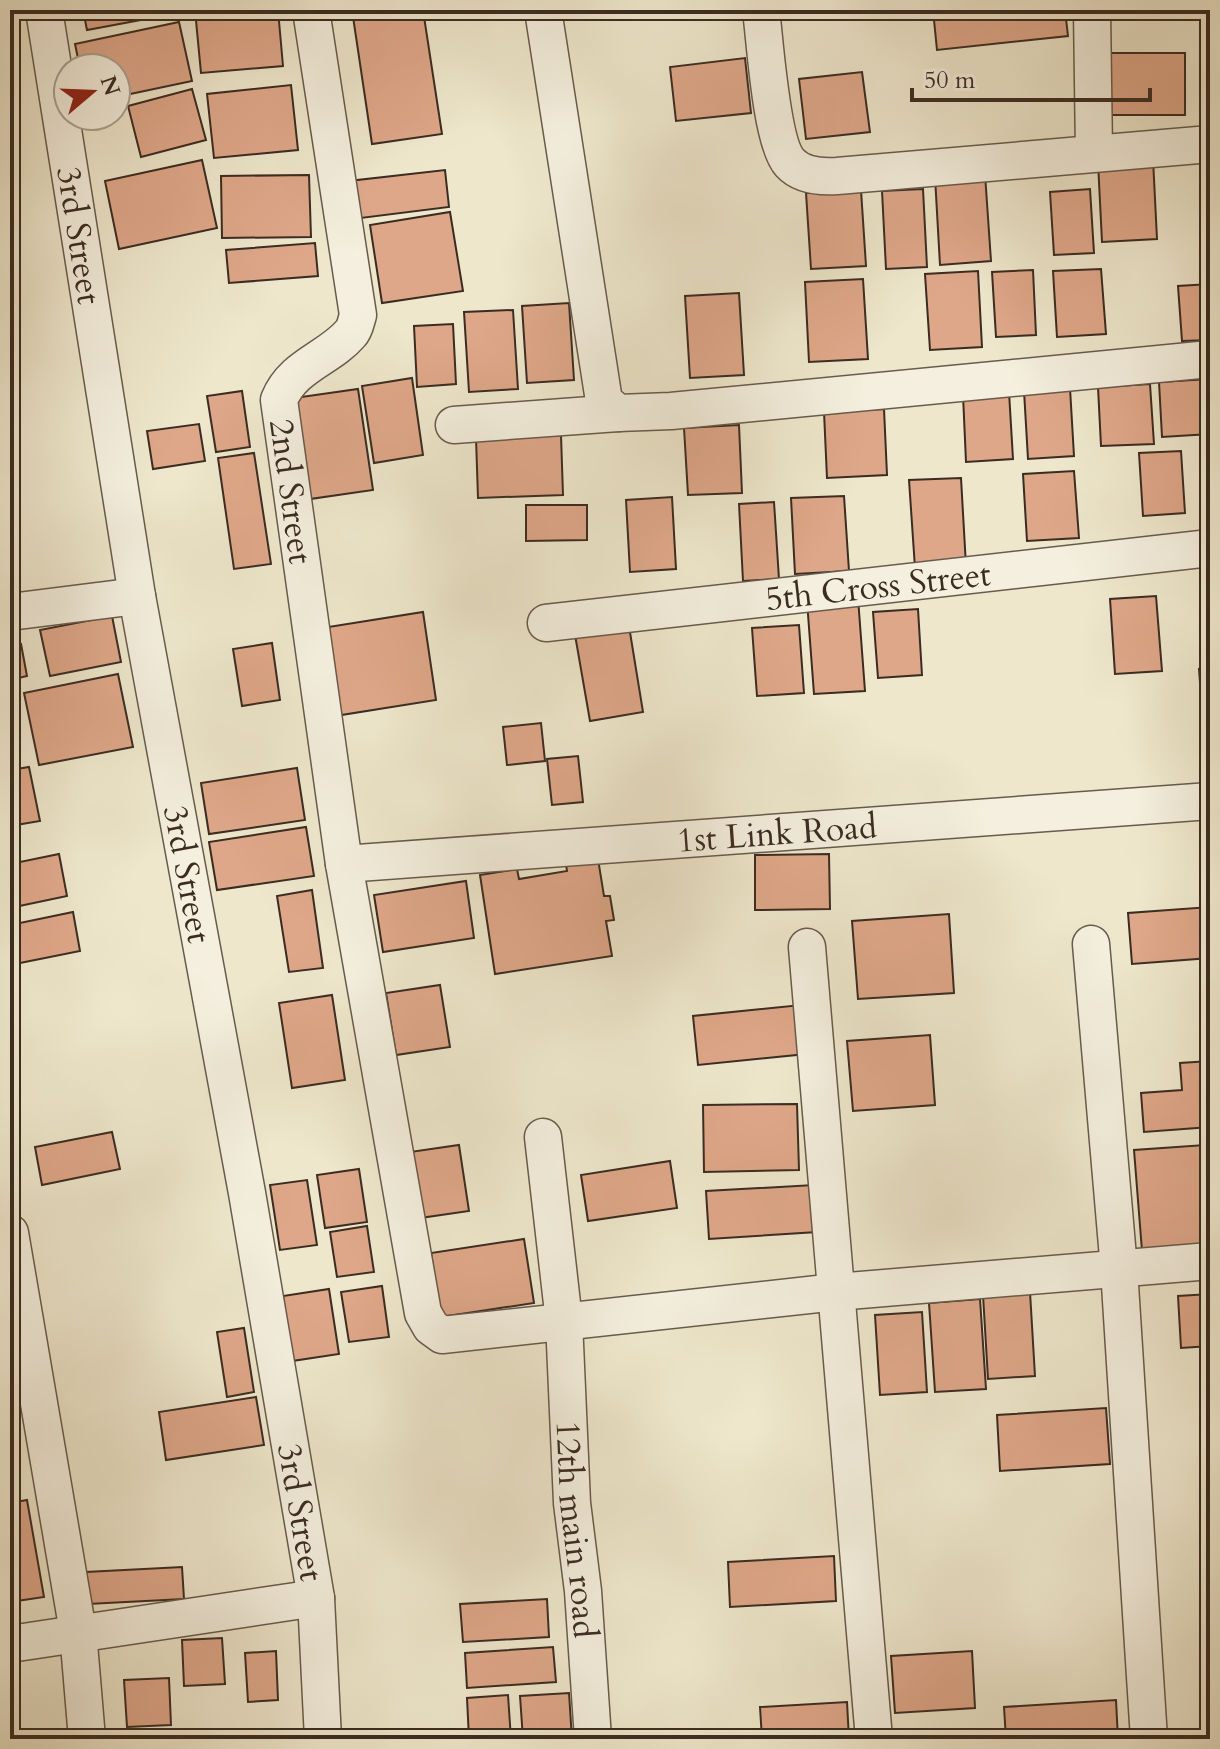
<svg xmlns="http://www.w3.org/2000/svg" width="1220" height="1749" viewBox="0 0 1220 1749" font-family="Cardo,serif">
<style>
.building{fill:#dea789;stroke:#3b2c22;stroke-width:2}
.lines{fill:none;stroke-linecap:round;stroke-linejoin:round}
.minor-casing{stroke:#685b4c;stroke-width:39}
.minor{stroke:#f4efde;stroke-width:36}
.labels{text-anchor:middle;stroke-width:6;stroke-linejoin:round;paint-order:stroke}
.street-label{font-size:34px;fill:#3b2c22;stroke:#f4efde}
</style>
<rect width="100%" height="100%" fill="#eee7cc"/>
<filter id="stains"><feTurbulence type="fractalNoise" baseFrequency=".0025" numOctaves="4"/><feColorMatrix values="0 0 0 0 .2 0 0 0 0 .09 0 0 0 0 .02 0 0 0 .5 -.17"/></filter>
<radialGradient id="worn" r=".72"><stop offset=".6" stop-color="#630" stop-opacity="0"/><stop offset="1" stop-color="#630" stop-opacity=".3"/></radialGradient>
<g class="building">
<polygon points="83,10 184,10 184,12 87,30"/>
<polygon points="195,10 278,10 283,66 201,73"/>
<polygon points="352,10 423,10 442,134 372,144"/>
<polygon points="798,10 871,10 799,18"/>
<polygon points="933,10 1065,10 1068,36 937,50"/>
<polygon points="179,22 192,81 116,97 116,68 80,68 75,44"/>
<rect x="1107" y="53" width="78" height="62"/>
<polygon points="745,58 751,113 676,121 670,67"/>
<polygon points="862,72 870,132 806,139 799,79"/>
<polygon points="291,85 298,150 214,158 207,94"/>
<polygon points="192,89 206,140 141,157 128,106"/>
<polygon points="1153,159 1157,239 1102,242 1098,162"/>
<polygon points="202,160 217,228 119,249 105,181"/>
<polygon points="445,170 449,207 353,219 349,181"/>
<polygon points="985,174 991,261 940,265 935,177"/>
<polygon points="309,175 311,237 222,238 221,176"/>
<polygon points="923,189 927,267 886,269 882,191"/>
<polygon points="1090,189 1094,253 1054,255 1050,192"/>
<polygon points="861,190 866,266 811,269 806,193"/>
<polygon points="450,212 463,291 382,303 370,225"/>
<polygon points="315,243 318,276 229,283 226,250"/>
<polygon points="1101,269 1106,334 1057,337 1053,271"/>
<polygon points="1033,270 1036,335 996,337 992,272"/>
<polygon points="978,271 982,347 930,350 925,274"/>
<polygon points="863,279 868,359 809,362 805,282"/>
<polygon points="1210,284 1210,340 1182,341 1178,286"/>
<polygon points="739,293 744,375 690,378 685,296"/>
<polygon points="569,303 574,380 527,383 522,306"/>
<polygon points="513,310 518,389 469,392 464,312"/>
<polygon points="453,324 456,384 417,387 414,326"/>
<polygon points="412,378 423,455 374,463 362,386"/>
<polygon points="1210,379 1210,434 1162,437 1159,382"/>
<polygon points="1150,384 1154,444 1101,446 1098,387"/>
<polygon points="1070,388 1074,456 1028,459 1024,391"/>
<polygon points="358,389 373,490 310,499 294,398"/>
<polygon points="242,391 250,447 216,452 207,396"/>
<polygon points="1009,392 1013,459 966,462 963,395"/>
<polygon points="884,409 887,475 827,478 824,412"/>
<polygon points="199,424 205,461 153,469 147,431"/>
<polygon points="739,425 742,493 688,495 684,428"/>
<polygon points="561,435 563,495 478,498 476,438"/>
<polygon points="1181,451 1185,513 1143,516 1139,453"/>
<polygon points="254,453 271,564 234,569 218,458"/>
<polygon points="1074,471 1079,538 1027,541 1023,474"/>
<polygon points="961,478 966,566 915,568 909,480"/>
<polygon points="844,496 849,571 795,574 791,498"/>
<polygon points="672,497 676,569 630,572 626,500"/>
<polygon points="774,502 779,579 743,581 739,504"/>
<polygon points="526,505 587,505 587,540 526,541"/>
<polygon points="1156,596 1162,671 1115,674 1110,599"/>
<polygon points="858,598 865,691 814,694 807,601"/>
<polygon points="918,609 922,675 878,678 873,612"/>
<polygon points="423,612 436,700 335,716 322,628"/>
<polygon points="112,616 121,662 50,676 40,630"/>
<polygon points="628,620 643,712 590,721 574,629"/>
<polygon points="799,625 804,693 757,696 752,628"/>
<polygon points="272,643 280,700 242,706 233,649"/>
<polygon points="21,644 27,676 10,680 10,646"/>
<polygon points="1210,668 1210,753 1205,753 1199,669"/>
<polygon points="118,674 133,747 39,765 24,693"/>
<polygon points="10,712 19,755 10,757"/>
<polygon points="541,723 545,761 507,765 503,727"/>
<polygon points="578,756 583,802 552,805 547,759"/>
<polygon points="29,767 40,821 10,826 10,770"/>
<polygon points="297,768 305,820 209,834 201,783"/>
<polygon points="306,827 314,876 217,890 209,842"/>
<polygon points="59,854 67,896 10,908 10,864"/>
<polygon points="829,854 830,909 755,910 755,855"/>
<polygon points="598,859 604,896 610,896 614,920 606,921 612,956 495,974 480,875 517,869 519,879 567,871 566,864"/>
<polygon points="466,881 474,938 383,952 374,895"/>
<polygon points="312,890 323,968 289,972 277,896"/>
<polygon points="1210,907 1210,958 1132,964 1128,913"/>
<polygon points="73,912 80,951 10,965 10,925"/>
<polygon points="949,914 954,993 858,999 852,921"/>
<polygon points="440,985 450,1047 396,1055 386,993"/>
<polygon points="332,995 345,1080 292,1088 279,1003"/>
<polygon points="801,1005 806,1054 698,1065 693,1016"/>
<polygon points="930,1035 935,1105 853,1111 847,1041"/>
<polygon points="1210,1061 1210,1127 1144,1132 1141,1093 1182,1090 1180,1063"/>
<polygon points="797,1104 799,1170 704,1172 703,1105"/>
<polygon points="112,1132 120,1169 42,1185 35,1147"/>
<polygon points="459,1145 469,1211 420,1218 410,1152"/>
<polygon points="1205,1145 1210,1246 1142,1251 1134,1150"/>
<polygon points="670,1161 677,1208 588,1221 581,1175"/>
<polygon points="359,1169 367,1222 325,1228 317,1175"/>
<polygon points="307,1180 317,1245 280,1250 270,1185"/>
<polygon points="814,1185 817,1232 709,1239 706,1191"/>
<polygon points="367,1226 374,1272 337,1277 330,1232"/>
<polygon points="524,1239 534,1303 441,1317 431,1253"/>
<polygon points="382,1286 389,1337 349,1342 341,1292"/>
<polygon points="329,1289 339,1354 292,1361 283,1296"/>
<polygon points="1030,1292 1035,1376 988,1379 983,1295"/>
<polygon points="1210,1294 1210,1346 1181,1348 1178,1296"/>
<polygon points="980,1299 986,1389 935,1392 929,1303"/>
<polygon points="922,1312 927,1392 880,1395 875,1315"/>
<polygon points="244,1328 254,1392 227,1397 217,1332"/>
<polygon points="256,1397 264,1445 166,1460 159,1412"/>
<polygon points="1106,1408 1110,1464 1000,1471 997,1415"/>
<polygon points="27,1500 44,1597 10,1602 10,1503"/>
<polygon points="834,1556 836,1601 730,1607 728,1562"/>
<polygon points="182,1567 184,1599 88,1604 86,1572"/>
<polygon points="547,1599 549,1637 463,1642 460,1604"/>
<polygon points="222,1638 225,1684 184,1686 182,1640"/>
<polygon points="553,1647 556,1682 467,1688 465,1653"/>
<polygon points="276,1651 278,1700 248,1702 245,1653"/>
<polygon points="972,1651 975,1708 895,1713 891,1656"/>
<polygon points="169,1678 171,1725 127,1727 124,1680"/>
<polygon points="569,1693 572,1739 523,1739 520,1696"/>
<polygon points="508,1695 511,1739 469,1739 467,1698"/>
<polygon points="1116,1700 1118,1739 1006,1739 1004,1707"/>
<polygon points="847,1702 849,1739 762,1739 760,1707"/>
</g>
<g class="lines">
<defs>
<g id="minor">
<path id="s1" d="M44 10 137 596 247 1193 316 1598 323 1739"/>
<path id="s2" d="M311 10 358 315C356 321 355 329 351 333 329 359 293 365 279 400L344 864 423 1313 431 1327 442 1335 836 1292 1210 1261"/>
<polyline points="543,10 604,401 618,413 671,411 1210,359"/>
<path d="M761 10C765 40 771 143 790 163 801 175 821 177 837 176L1210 144"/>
<polyline points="1092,10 1094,153"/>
<polyline points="454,425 618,413"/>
<polyline points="10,612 137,596"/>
<path id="s3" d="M546 623 1210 548"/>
<path id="s4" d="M344 864 1210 801"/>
<polyline points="1091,944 1119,1269 1149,1739"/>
<polyline points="807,947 874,1739"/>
<path id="s5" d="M543 1137 564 1321 572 1503 583 1591 593 1739"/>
<polyline points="10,1233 78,1632 87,1739"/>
<polyline points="10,1644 316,1598"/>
</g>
</defs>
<use href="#minor" class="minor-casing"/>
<use href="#minor" class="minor"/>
</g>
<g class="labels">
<g class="street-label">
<text dy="12" stroke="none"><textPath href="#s1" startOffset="228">3rd Street</textPath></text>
<text dy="12" stroke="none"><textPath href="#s2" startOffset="520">2nd Street</textPath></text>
<text dy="12" stroke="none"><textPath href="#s3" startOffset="334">5th Cross Street</textPath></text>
<text dy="12" stroke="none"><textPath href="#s4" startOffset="434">1st Link Road</textPath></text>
<text dy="12" stroke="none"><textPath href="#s1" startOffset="876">3rd Street</textPath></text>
<text dy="12" stroke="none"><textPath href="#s1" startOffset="1524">3rd Street</textPath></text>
<text dy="12" stroke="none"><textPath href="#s5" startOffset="394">12th main road</textPath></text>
</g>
</g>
<rect width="1220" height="1749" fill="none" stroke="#eee7cc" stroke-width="40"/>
<rect x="12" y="12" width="1196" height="1725" fill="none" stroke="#3b2c22" stroke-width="4"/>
<rect x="20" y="20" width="1180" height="1709" fill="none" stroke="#3b2c22" stroke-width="2"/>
<g transform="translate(92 92) rotate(71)"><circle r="38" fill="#f4efde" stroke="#aaa193" stroke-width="2"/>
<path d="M0-6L14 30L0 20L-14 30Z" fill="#8f2418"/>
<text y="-12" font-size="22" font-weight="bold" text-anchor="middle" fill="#3b2c22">N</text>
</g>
<path d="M912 88v12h238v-12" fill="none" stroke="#3b2c22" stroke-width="4"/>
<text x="924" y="88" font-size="24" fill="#3b2c22" stroke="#f4efde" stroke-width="6" paint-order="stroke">50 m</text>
<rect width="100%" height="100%" filter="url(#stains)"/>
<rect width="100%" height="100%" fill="url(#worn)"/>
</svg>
